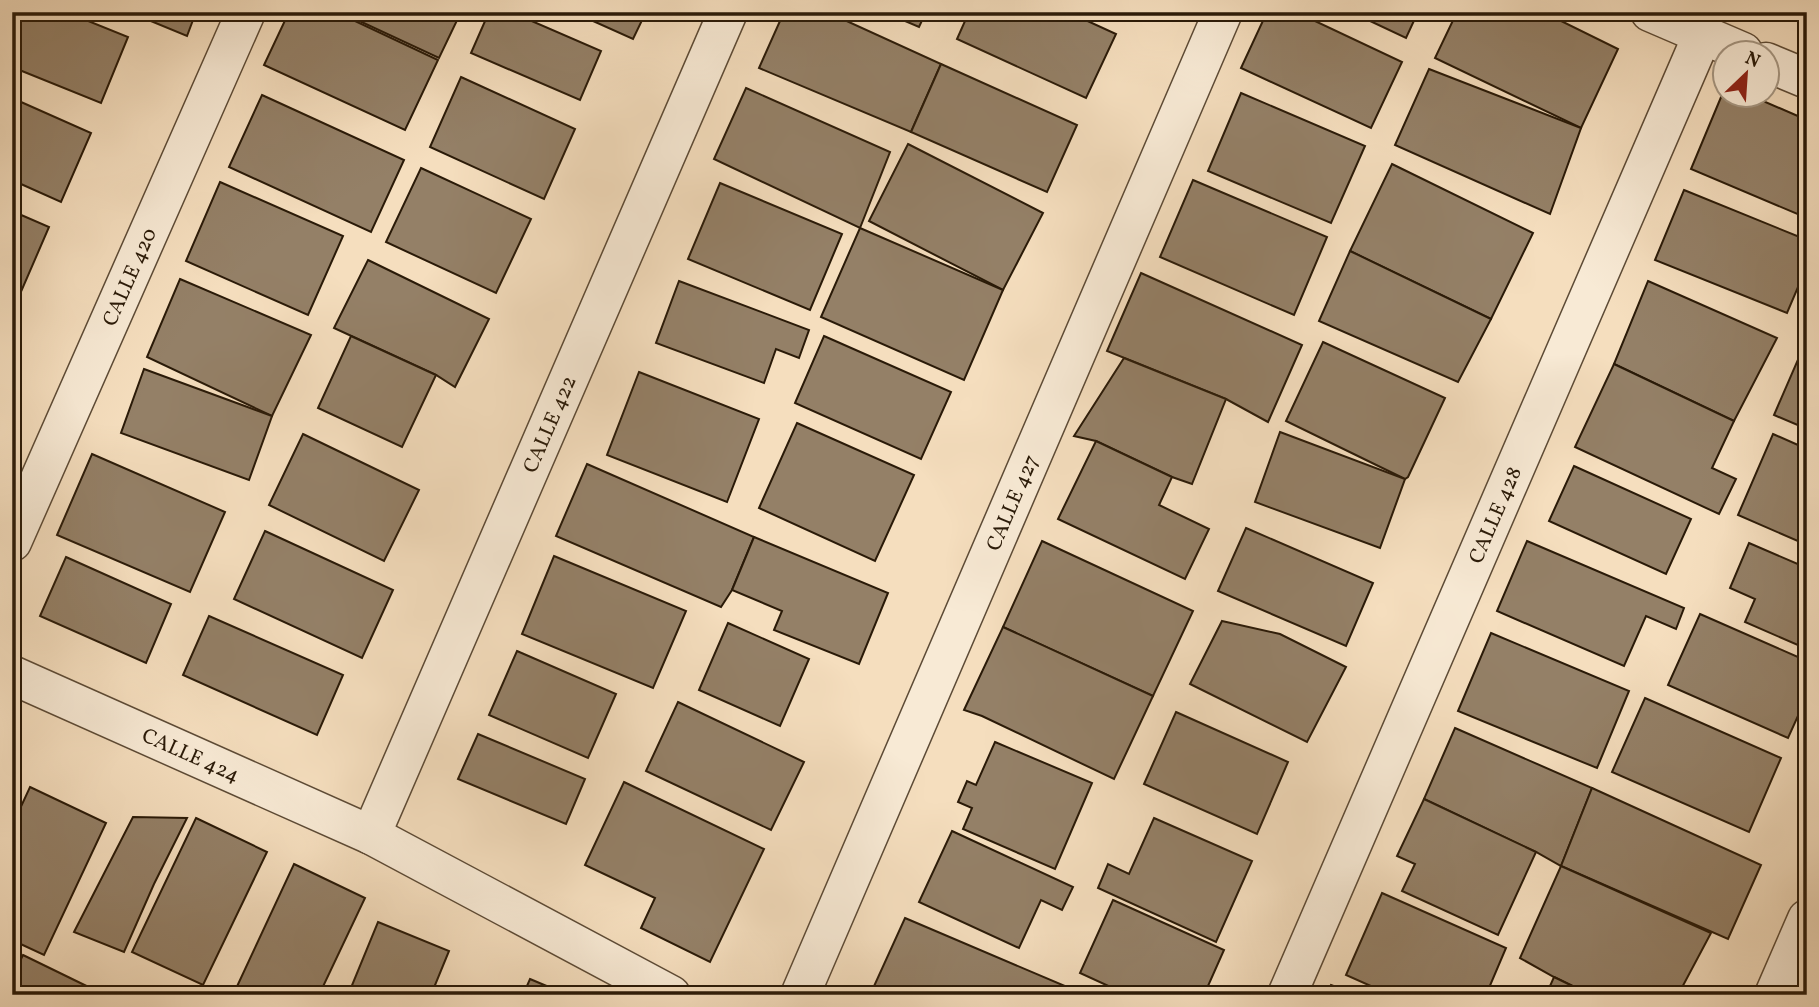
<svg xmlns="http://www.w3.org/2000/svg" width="1819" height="1007" viewBox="0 0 1819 1007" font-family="Vollkorn,serif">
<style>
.building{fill:#948067;stroke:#2a1a08;stroke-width:2}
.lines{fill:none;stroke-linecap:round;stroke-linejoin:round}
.minor-casing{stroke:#5d4b36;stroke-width:41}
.minor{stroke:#f8ead5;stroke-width:38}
.labels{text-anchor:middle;stroke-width:7;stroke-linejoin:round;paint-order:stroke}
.street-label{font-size:21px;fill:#2a1a08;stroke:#f8ead5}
</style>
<rect width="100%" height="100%" fill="#f5debe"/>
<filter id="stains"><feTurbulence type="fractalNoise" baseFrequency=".00286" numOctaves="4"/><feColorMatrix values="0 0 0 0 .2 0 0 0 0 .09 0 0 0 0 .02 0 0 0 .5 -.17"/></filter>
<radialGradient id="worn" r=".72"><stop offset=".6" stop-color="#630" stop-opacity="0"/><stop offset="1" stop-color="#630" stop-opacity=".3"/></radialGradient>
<g class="building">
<polygon points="12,12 66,12 128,37 101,103 12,67"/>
<polygon points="129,12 196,12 187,36"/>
<polygon points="289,12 336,12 438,60 405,130 264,65"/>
<polygon points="340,12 461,12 439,58"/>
<polygon points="489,12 511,12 601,51 580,100 471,53"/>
<polygon points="573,12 646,12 633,39"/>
<polygon points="784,12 827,12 941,64 911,132 759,68"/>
<polygon points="884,12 926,12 919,27"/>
<polygon points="969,12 1068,12 1116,34 1086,98 957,39"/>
<polygon points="1267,12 1296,12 1402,62 1371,128 1241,68"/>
<polygon points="1351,12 1418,12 1406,38"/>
<polygon points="1457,12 1543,12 1618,49 1581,128 1435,58"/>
<polygon points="941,64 1077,125 1047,192 911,132"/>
<polygon points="1429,69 1581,128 1550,214 1395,145"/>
<polygon points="461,77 575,129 544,199 430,147"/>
<polygon points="746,88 890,152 860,228 714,159"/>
<polygon points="1724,90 1724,94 1747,94 1807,120 1807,218 1691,169"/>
<polygon points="1241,93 1365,146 1331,223 1208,171"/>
<polygon points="262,95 404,160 371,232 229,167"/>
<polygon points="12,98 91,133 61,202 12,180"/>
<polygon points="908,144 1043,213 1003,290 869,221"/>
<polygon points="1392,164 1533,233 1491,319 1350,251"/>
<polygon points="421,168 531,219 496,293 386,242"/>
<polygon points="1193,180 1327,237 1294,315 1160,257"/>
<polygon points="220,182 343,236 308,315 186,261"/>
<polygon points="720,183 842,234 810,310 688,259"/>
<polygon points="1684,190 1807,240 1807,266 1787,313 1655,260"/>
<polygon points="12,211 49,227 17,301 12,299"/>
<polygon points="860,228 1003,290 964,380 821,317"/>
<polygon points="1350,251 1491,319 1458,382 1319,321"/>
<polygon points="368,260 489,319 455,387 436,375 334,328"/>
<polygon points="1141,273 1302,345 1268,422 1226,399 1107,351"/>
<polygon points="180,279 311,335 272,416 147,357"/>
<polygon points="679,281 809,330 799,358 776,349 764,383 656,343"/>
<polygon points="1648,281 1777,338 1734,421 1614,364"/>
<polygon points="351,336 436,375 402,447 318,408"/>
<polygon points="824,336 951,392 921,459 795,403"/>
<polygon points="1323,342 1445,398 1408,477 1405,479 1286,421"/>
<polygon points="1803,348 1807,350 1807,429 1774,415"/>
<polygon points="1124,358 1226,399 1192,484 1172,477 1096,441 1074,436"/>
<polygon points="1614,364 1734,421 1712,468 1736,479 1719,514 1575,447"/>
<polygon points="144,369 272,416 249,480 121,433"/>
<polygon points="639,372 759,419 727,502 607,455"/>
<polygon points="797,423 914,475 875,561 759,508"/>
<polygon points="1280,432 1405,479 1380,548 1255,502"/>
<polygon points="303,434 419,490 384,561 269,505"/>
<polygon points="1773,434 1807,449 1807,545 1738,515"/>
<polygon points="1096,441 1172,477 1159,505 1209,529 1185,579 1058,519"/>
<polygon points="92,454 225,512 190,592 57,535"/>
<polygon points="587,464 754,537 732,590 721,607 556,536"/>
<polygon points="1574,466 1691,519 1666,574 1549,521"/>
<polygon points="1246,528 1373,583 1346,646 1218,591"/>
<polygon points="265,531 393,590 362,658 234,599"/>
<polygon points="754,537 888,593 859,664 774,630 782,611 732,590"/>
<polygon points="1042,541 1193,611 1153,696 1003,627"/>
<polygon points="1527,541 1684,608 1676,629 1646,616 1624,666 1497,611"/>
<polygon points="1749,543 1807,568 1807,649 1745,622 1755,599 1730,588"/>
<polygon points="554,556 686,611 653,688 522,634"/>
<polygon points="66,557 171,604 146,663 40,616"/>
<polygon points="1700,614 1807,661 1807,696 1788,738 1668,685"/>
<polygon points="209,616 343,675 317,735 183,675"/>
<polygon points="1222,621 1280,634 1346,667 1307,742 1190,684"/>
<polygon points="728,623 809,659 780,726 699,690"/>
<polygon points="1003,627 1153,696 1114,779 982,716 964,710"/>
<polygon points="1491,633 1629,691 1597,768 1458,711"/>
<polygon points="517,651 616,694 588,758 489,715"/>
<polygon points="1645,698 1781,758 1749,832 1612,772"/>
<polygon points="678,702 804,762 771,830 646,771"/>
<polygon points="1176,712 1288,762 1257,834 1144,784"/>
<polygon points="1455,728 1592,788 1561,866 1536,852 1424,799"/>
<polygon points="478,734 585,779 566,824 458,779"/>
<polygon points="995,742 1092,783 1055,869 963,829 972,808 958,802 967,781 976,785"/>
<polygon points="624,782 764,849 710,962 641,928 655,898 585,865"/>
<polygon points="30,787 106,823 44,955 12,940 12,826"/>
<polygon points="1592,788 1761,865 1728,939 1561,866"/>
<polygon points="1424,799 1536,852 1498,935 1402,891 1415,864 1397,856"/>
<polygon points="133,817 187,818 154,884 124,952 74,932"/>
<polygon points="196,818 267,852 203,985 132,952"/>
<polygon points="1154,818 1252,861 1216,942 1098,888 1108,864 1129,874"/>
<polygon points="952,831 1073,887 1062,910 1041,900 1019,948 919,902"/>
<polygon points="294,864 365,898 319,995 233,995"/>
<polygon points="1561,866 1711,933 1678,995 1591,995 1554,977 1520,958"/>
<polygon points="1382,893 1506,948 1486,995 1391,995 1346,975"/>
<polygon points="1113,900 1224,950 1204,995 1128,995 1080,973"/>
<polygon points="905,918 1086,995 870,995"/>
<polygon points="378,922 449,951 431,995 348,995"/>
<polygon points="23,955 105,995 12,995 12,977"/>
<polygon points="1554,977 1591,995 1546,995"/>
<polygon points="530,979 568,995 523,995"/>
<polygon points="1331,985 1357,995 1327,995"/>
</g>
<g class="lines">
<defs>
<g id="minor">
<polyline points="1650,12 1743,52"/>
<polyline points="1766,62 1807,79"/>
<path id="s1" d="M12 542 246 12"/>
<path id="s2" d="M12 675 371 835 671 995"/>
<path id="s3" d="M371 835 728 12"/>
<path id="s4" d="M800 995 1223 12"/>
<path id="s5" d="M1287 995 1702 36"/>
<polyline points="1774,995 1807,919"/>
</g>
</defs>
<use href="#minor" class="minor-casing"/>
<use href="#minor" class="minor"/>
</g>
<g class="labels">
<g class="street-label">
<text dy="7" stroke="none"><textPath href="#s1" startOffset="290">CALLE 420</textPath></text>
<text dy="7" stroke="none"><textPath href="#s3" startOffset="448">CALLE 422</textPath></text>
<text dy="7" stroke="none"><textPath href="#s4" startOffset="536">CALLE 427</textPath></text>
<text dy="7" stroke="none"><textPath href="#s5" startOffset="523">CALLE 428</textPath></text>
<text dy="7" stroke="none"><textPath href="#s2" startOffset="196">CALLE 424</textPath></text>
</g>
</g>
<rect width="1819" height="1007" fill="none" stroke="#f5debe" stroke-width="42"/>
<rect x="14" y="14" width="1791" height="979" fill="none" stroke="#2a1a08" stroke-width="3.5"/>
<rect x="21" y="21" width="1777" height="965" fill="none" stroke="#2a1a08" stroke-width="2"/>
<g transform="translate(1746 74) rotate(25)"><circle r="33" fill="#f8ead5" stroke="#a69783" stroke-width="2"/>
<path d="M0-5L12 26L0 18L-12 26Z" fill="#8f2418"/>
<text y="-10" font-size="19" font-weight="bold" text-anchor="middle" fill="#2a1a08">N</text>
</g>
<rect width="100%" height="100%" filter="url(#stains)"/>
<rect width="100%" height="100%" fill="url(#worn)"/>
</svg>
